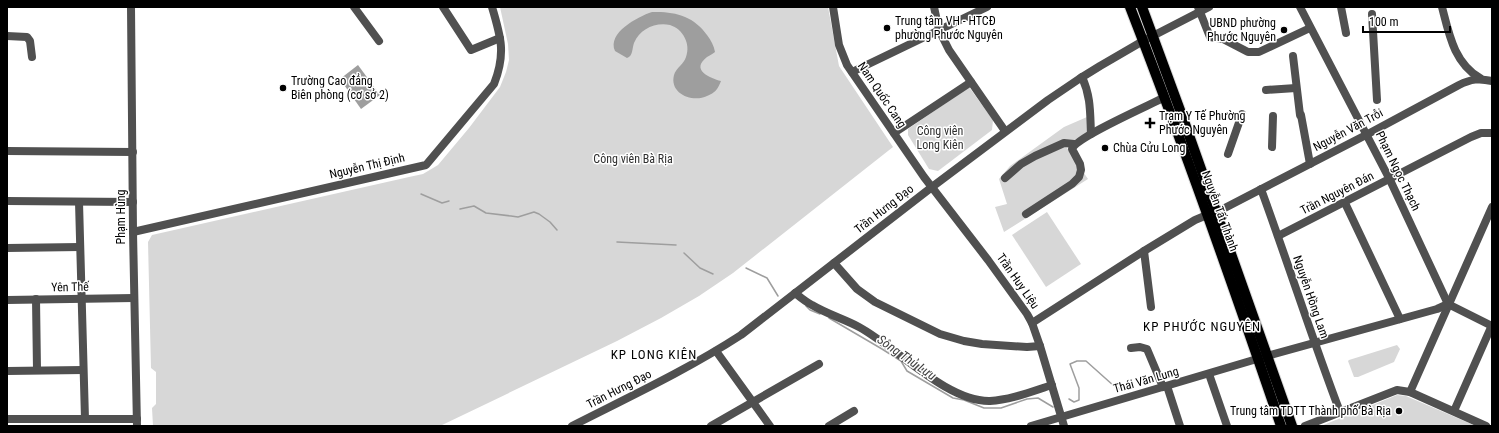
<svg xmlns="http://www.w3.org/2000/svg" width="1499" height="433" viewBox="0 0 1499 433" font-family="'Roboto Condensed',sans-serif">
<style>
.green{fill:#d7d7d7}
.water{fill:#9e9e9e}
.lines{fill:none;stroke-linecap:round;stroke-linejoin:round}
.stream{stroke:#9e9e9e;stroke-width:1.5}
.major-casing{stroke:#dbdbdb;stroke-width:12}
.minor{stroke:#505050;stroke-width:8}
.major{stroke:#000;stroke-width:10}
.poi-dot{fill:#000;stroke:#fff;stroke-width:1.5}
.labels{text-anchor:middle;stroke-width:3;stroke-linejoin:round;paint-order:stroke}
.poi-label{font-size:12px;fill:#000;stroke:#fff;text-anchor:start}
.street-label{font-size:12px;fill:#000;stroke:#fff}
.park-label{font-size:12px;fill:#2e2e2e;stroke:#fff}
.neighbourhood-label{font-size:13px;letter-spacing:1px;fill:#000;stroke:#fff}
.water-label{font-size:13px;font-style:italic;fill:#3f3f3f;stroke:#fff}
</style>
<rect width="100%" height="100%" fill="#fff"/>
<g class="green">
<polygon points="500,7 828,7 839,66 893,147 733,273 699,296 661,318 617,341 440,426 153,426 152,408 156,404 156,372 151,368 148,242 152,235 409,177 423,174 438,165 469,128 500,87 506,72 509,60 508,44"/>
<polygon points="969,87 993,120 992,130 938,171 929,169 908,135 908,129"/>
<polygon points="1087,117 1088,133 1065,145 1088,179 1004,232 995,207 1007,204 999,179 1010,166 1064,127"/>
<polygon points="1047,212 1081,264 1046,287 1012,235"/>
<polygon points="1397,345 1400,349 1394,362 1358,377 1354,377 1348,361 1349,360"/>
<polygon points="1397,395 1406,396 1476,426 1321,426"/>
</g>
<g class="water">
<path d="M652 12C674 11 694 16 707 35 711 40 714 46 715 52 713 54 710 55 707 57 690 70 710 78 721 81 718 89 715 93 707 96 693 103 669 94 674 75 676 68 684 64 686 57 691 44 683 29 670 25 655 22 640 29 634 43 632 49 633 56 627 58L615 51C607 33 637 17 652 12Z"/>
<polygon points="358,65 380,95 361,109 340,79"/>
</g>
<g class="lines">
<g class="stream">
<polyline points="421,194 442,203 449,201"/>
<polyline points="460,209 474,206 486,213 511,216 518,217 534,212 539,214 550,222 557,230"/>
<polyline points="617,242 676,245"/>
<polyline points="684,253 700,268 713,274"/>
<polyline points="746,268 767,278 778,296"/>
<polyline points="806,306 810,310 820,314"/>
<polyline points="829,318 882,349 901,361 907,371 953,398 964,400 984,408 1001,408 1027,399 1038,398 1053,407"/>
<polyline points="1069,399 1074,402 1079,400 1079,388 1070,364 1077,361 1086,361 1114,386 1122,390"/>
</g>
<defs>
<g id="major">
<path d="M1130 7C1184 146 1233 285 1281 426"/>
<polyline points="1142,7 1184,121 1292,426"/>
</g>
</defs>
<use href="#major" class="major-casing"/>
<g class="minor">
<polyline points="131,7 133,232 137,426"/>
<polyline points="354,7 379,41"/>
<polyline points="443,7 471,50 500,38"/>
<polyline points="833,7 839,45 847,65 924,177 988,260 1027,314 1032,323 1040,346 1064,426"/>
<polyline points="934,7 939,30 949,50 1005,131"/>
<polyline points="1198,7 1210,37 1223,39 1248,52 1259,52 1310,28"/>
<polyline points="1300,7 1390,180 1448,304 1492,326"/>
<polyline points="1341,7 1346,33"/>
<path d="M1442 7C1449 34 1454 63 1480 78"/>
<polyline points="1372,14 1377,100"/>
<polyline points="7,36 27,37 30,41 32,57"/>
<polyline points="1293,56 1300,115"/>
<polyline points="852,72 987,7"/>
<path d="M1082 77C1091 97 1090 112 1091 134"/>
<polyline points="1266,90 1296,88"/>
<polyline points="1301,115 1310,164"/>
<polyline points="894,133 971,82"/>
<polyline points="1272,147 1273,116"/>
<polyline points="7,151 133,152"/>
<polyline points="1228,154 1242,114"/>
<polyline points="1005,178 1021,164 1035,156 1064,143 1074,144"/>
<path d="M1261 189C1288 263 1312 338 1340 412"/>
<polyline points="7,201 133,202"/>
<polyline points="79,202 85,419"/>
<polyline points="1345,203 1400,319"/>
<path d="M1217 212 1366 135 1459 85C1471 79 1479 78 1492 81"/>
<path d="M1026 214 1072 184 1079 177 1081 170 1080 164 1072 149C1076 137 1150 105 1165 97"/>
<path d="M133 232 426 165 494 84C506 54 501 37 492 7"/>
<polyline points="1278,236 1471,137 1481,133 1492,133"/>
<polyline points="7,248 80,247"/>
<polyline points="1144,251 1151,307"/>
<polyline points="834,263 857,289 875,302 940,334 964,341 982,344 1027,347 1040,346"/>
<path d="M795 293C800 297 806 302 812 305 827 314 844 319 859 327 896 347 947 402 990 401 1011 400 1033 391 1052 385"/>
<polyline points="36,299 37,370"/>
<polyline points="7,300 134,298"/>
<polyline points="1032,323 1144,251 1195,220 1207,215"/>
<polyline points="1131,348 1140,347 1147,349 1163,387"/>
<polyline points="716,351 770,426"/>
<polyline points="7,371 83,370"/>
<polyline points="1209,374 1227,426"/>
<polyline points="1167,386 1180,426"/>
<polyline points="1410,392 1492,207"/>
<polyline points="1454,411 1492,325"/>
<polyline points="7,419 137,419"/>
<path d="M572 426C629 397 687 370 741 335L932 187 1048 100 1079 79 1100 66 1143 41 1209 7"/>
<polyline points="711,426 819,364"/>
<polyline points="829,426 854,411"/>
<polyline points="1031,426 1267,356 1437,309 1448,304"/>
<polyline points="1305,426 1397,390 1410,392 1486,426"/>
</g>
<use href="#major" class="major"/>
</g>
<g class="poi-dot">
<circle cx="887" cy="28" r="4"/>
<circle cx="1284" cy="30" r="4"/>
<circle cx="283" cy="88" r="4"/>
<path d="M1148 117h4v4h4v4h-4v4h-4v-4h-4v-4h4z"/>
<circle cx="1105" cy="148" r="4"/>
<circle cx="1399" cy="411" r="4"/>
</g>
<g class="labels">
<g class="poi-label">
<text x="895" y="25">Trung tâm VH - HTCĐ<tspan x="895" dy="14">phường Phước Nguyên</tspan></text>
<text x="1276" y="27" text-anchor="end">UBND phường<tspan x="1276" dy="14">Phước Nguyên</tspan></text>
<text x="291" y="85">Trường Cao đẳng<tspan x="291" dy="14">Biên phòng (cơ sở 2)</tspan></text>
<text x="1159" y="120">Trạm Y Tế Phường<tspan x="1159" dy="14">Phước Nguyên</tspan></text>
<text x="1113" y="152">Chùa Cửu Long</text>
<text x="1391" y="415" text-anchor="end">Trung tâm TDTT Thành phố Bà Rịa</text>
</g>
<g class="street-label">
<text transform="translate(882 95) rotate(56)" y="4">Nam Quốc Cang</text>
<text transform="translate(1348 130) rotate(-28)" y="4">Nguyễn Văn Trỗi</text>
<text transform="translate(367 166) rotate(-13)" y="4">Nguyễn Thị Định</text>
<text transform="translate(1398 171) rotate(64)" y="4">Phạm Ngọc Thạch</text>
<text transform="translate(1337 193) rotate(-27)" y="4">Trần Nguyên Đán</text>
<text transform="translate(884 209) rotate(-38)" y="4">Trần Hưng Đạo</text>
<text transform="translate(1220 211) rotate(70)" y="4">Nguyễn Tất Thành</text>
<text transform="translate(121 217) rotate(-90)" y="4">Phạm Hùng</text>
<text transform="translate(1018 281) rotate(55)" y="4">Trần Huy Liệu</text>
<text transform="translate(70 287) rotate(-1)" y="4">Yên Thế</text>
<text transform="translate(1311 297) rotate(71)" y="4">Nguyễn Hồng Lam</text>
<text transform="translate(1146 380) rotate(-16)" y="4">Thái Văn Lung</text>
<text transform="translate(619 389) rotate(-27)" y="4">Trần Hưng Đạo</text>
</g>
<g class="park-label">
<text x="940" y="135">Công viên<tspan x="940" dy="14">Long Kiên</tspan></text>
<text x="633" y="163">Công viên Bà Rịa</text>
</g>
<g class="neighbourhood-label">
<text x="1202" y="331">KP PHƯỚC NGUYÊN</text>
<text x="654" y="359">KP LONG KIÊN</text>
</g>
<g class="water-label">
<text transform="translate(907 357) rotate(35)" y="5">Sông Thủ Lựu</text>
</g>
</g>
<rect width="1499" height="433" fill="none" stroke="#000000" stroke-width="16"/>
<path d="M1363 26v6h87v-6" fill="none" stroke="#000000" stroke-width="2"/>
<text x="1369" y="26" font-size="12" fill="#000000" stroke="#ffffff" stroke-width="3" paint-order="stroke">100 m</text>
</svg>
